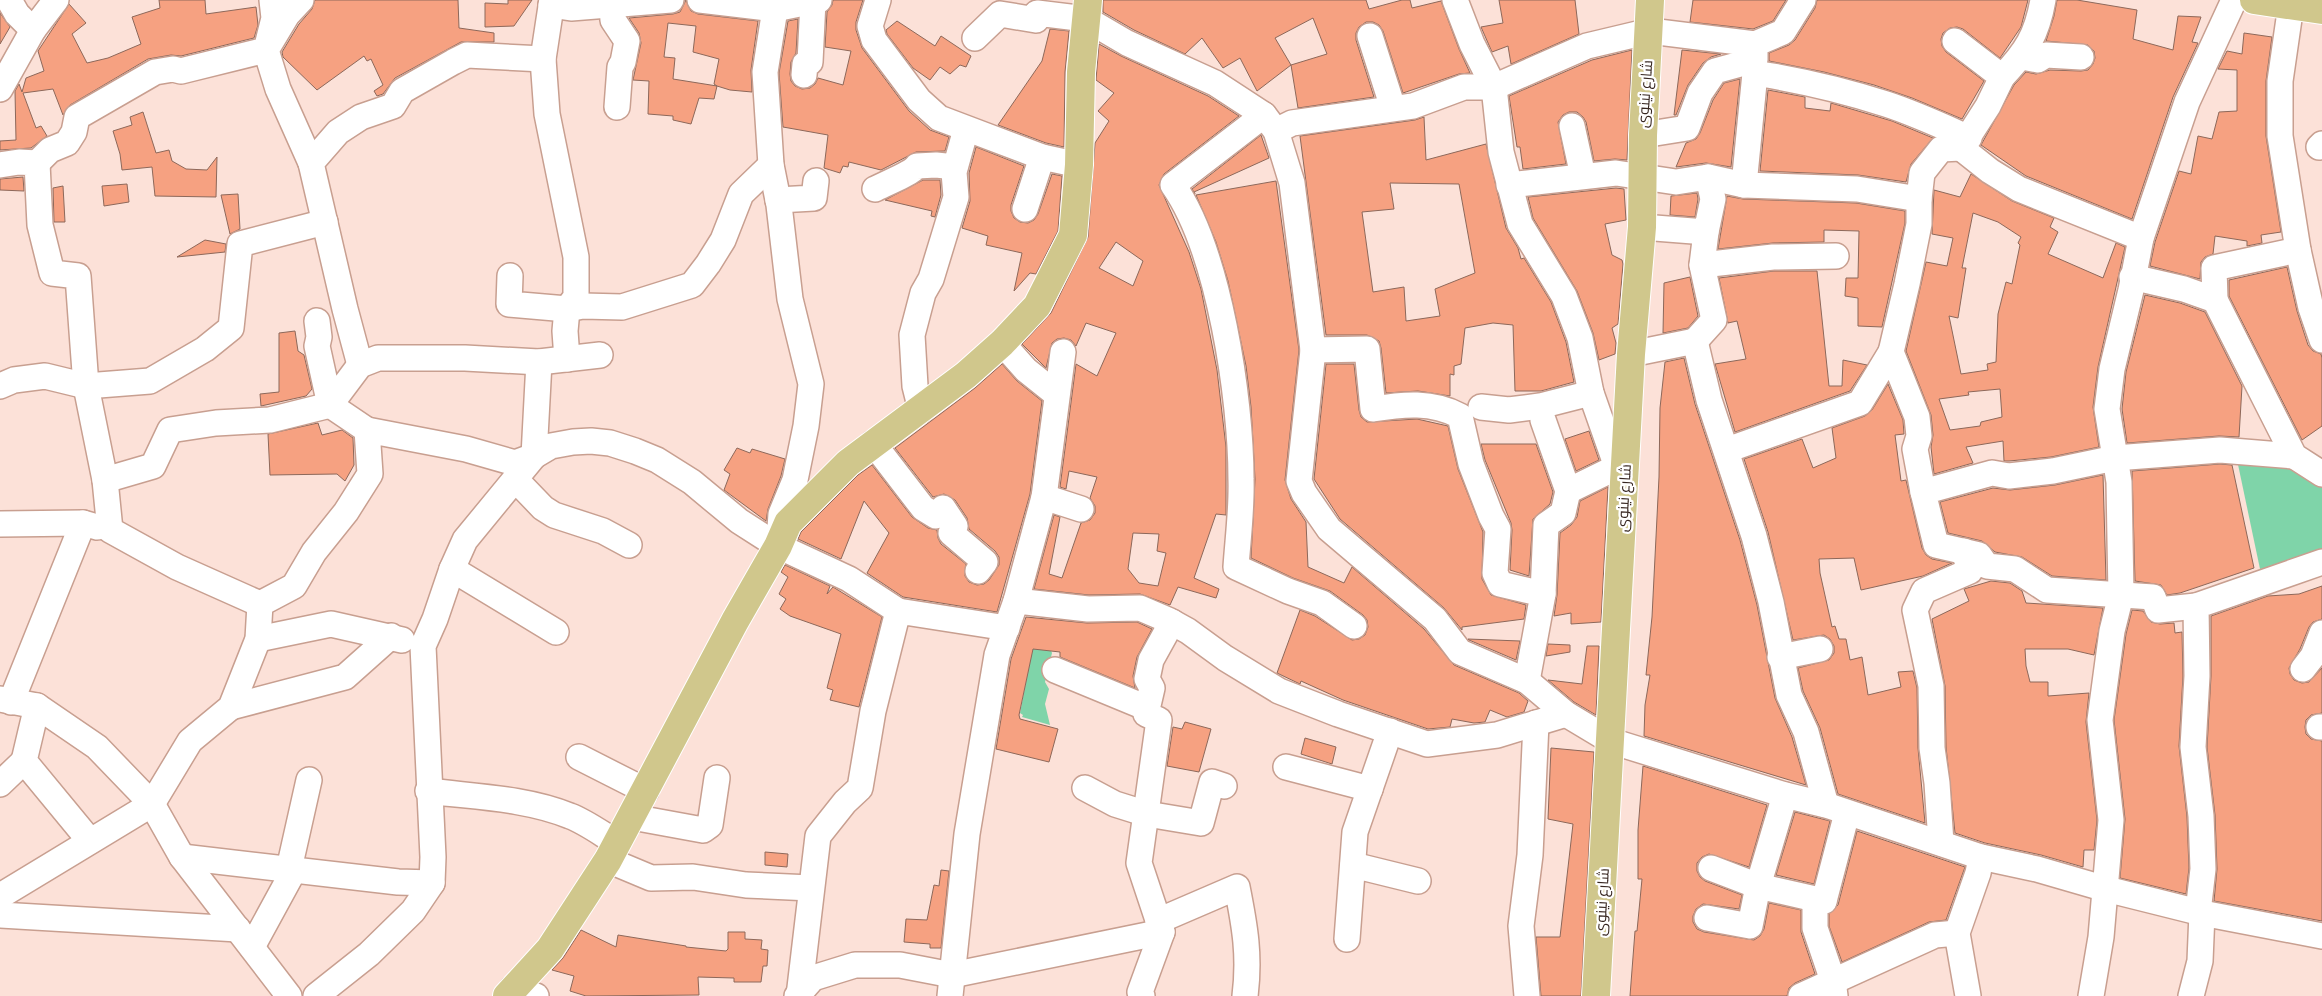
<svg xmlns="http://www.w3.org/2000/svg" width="2322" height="996" viewBox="0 0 2322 996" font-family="Quicksand,Cairo,sans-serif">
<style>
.green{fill:#7fd4a9}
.building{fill:#f6a181;stroke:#8d685a;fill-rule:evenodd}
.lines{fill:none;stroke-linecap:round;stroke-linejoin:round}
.minor-casing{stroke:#c89f90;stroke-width:28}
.major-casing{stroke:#fff;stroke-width:30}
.minor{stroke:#fff;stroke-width:25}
.major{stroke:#d0c78c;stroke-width:28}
.labels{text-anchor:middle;stroke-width:4.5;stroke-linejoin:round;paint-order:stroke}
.street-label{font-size:15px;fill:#362620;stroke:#fff}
</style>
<rect width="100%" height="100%" fill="#fce1d8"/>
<g class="green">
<polygon points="2236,455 2286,458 2322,484 2322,554 2260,569"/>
<polygon points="1038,619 1052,653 1045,682 1049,689 1045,704 1050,725 1022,717 1023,715 1020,713"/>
</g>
<g class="building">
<polygon points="159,0 205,0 206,14 256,7 258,25 254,38 181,56 171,55 148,59 70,105 63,115 53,89 23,93 36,128 41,126 47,136 31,148 0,150 0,141 16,140 15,91 19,84 22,92 26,78 44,71 38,51 69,4 86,23 72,34 87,63 108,58 141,44 132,17 160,8"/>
<polygon points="315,0 458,0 459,28 494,33 494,42 461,42 395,78 383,94 377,96 374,91 383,85 371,59 367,61 364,56 317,90 283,57 282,52 299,24 312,9"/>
<polygon points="508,0 532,0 514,26 485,27 485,3 508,4"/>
<path d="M686 0 691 11 698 14 758 21 751 70 752 92 730 90 717 86 714 99 699 98 691 124 673 120V116L648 114 649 81 633 80 641 43 639 33 629 18 673 14 680 12ZM668 23 696 26 693 52 719 59 714 84 717 86 673 79 675 58 664 57Z"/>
<polygon points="833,0 863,0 856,22 856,30 862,48 909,111 930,130 949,137 945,151 916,152 881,170 849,162 848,167 843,166 840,173 824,168 828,135 783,127 779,73 788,21 798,19 796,53 791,62 790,74 791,81 795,86 802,89 810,88 815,84 818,78 843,85 851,51 825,47 827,12 832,5"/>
<path d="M1103 0H1366L1369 9 1402 0H1410L1412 8 1441 1 1459 49 1470 73 1459 74 1403 93 1383 31 1379 25 1373 22H1366L1359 27 1356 33V40L1374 97 1298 108 1291 65 1257 91 1240 58 1223 68 1202 38 1185 54 1134 30 1103 12ZM1313 18 1327 54 1291 65 1275 38Z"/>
<polygon points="1499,0 1575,0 1579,34 1511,64 1508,46 1492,52 1481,27 1503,23"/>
<polygon points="1693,0 1786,0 1773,21 1753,29 1690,22"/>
<polygon points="1817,0 2028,0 2021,27 2000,58 1963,29 1957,27 1950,28 1943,33 1941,39 1942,46 1946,52 1984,81 1962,119 1912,98 1874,85 1824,72 1769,61 1769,53 1789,45 1795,40 1815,8"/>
<polygon points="2057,0 2077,0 2137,10 2133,39 2173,50 2178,16 2201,17 2192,42 2198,43 2173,97 2132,219 2026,176 1981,145 2014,85 2026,72 2036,74 2050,70 2081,71 2088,70 2093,64 2095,58 2094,51 2088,45 2046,41 2054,16"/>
<polygon points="0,13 10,27 0,44"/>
<polygon points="897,21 935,46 941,36 971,56 966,67 960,65 950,74 940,67 930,80 913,68 887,34 886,30"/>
<polygon points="1050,29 1069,31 1065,72 1064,147 1046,143 998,125 1042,61"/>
<polygon points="2244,33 2272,37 2266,81 2266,136 2281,232 2261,235 2262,243 2247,246 2247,241 2215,236 2213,254 2205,257 2201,262 2200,279 2150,266 2155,242 2179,171 2191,174 2198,136 2212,139 2219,112 2237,111 2237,70 2218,69 2227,51 2242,54"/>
<path d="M1099 44 1121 56 1208 96 1239 116 1164 174 1159 185 1189 252 1201 289 1217 370 1226 447V515L1216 514 1194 578 1219 589 1216 598 1178 587 1170 605 1140 594 1089 595 1034 589 1054 515 1060 517 1049 574 1062 578 1081 523 1090 520 1095 513V506L1090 498 1097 477 1069 471 1066 489 1060 487 1076 364 1097 376 1116 333 1086 323 1076 346 1071 340 1064 338 1057 339 1052 343 1046 368 1022 344 1051 313 1088 237 1095 143 1109 121 1098 111 1114 93 1096 80ZM1116 242 1143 261 1133 286 1099 268ZM1133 533 1159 534 1157 551 1166 553 1158 586 1139 583 1128 569Z"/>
<polygon points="1632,50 1627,160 1615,159 1594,161 1586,122 1583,117 1577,112 1569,112 1563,115 1558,122 1566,164 1523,169 1520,147 1517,147 1509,96 1592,60"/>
<polygon points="1682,50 1721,54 1711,57 1703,63 1688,85 1676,115 1674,115"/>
<polygon points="1740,79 1731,167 1706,163 1676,167 1686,143 1696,139 1700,133 1713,100 1724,83"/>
<polygon points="1768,90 1805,97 1805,108 1830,111 1831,103 1892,121 1933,138 1911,164 1906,182 1858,175 1760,171"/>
<polygon points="143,112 156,153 169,150 172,161 186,169 207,170 217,157 216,197 155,196 152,167 122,170 120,154 113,131 132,125 130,117"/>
<path d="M1424 117 1426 160 1486 144 1506 228 1518 248 1521 259 1524 258 1551 302 1566 342 1574 382 1541 391H1515L1513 325 1493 323 1465 328 1461 364 1454 366V375L1450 374V396L1418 391 1386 393 1381 348 1379 341 1367 335H1326L1300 136 1415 120ZM1390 183 1459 184 1475 273 1435 289 1440 316 1406 321 1404 287 1373 292 1362 212 1394 209Z"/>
<polygon points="1261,135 1269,158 1194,192 1195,194 1192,189"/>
<polygon points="976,147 1024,166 1011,205 1011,211 1014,218 1020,222 1028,223 1034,220 1038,214 1052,174 1062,176 1058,231 1036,274 1030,273 1014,291 1022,253 986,245 988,236 962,228 970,201 969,173"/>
<path d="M1971 174 2012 201 2054 218 2050 227 2058 232 2048 254 2103 278 2116 243 2125 247 2098 367 2093 407 2099 447 2051 457 2009 461H2004L2003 441 1966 447 1973 463 1934 474 1931 447 1933 435 1931 415 1906 351 1926 262 1947 266 1953 238 1932 234 1934 190 1960 197ZM1973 213 1998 222 2021 237 2018 243 2020 245 2012 284 2006 282 1998 314 1996 362 1987 364 1988 370 1961 374 1949 316 1958 318 1966 268H1962ZM2000 389 2002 417 1981 422 1980 426 1950 430 1939 399 1969 395 1968 392Z"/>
<polygon points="23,177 24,191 0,190 0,179"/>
<polygon points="923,180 940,180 941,195 935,217 931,216 932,211 885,200"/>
<polygon points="1276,181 1299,350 1285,480 1291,499 1306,522 1308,567 1344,583 1352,567 1424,629 1454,665 1519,693 1528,701 1524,712 1507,717 1490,710 1485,722 1474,723 1452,719 1450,727 1428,729 1343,700 1301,681 1300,684 1277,673 1300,610 1315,616 1352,640 1359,639 1365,635 1368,627 1367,620 1363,615 1330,591 1293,578 1251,558 1255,479 1251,407 1246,366 1228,281 1216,242 1196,195"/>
<polygon points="127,184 129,202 104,206 102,186"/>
<polygon points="63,186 65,222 54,222 53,188"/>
<polygon points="1616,188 1624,189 1626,220 1605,224 1612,255 1622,260 1623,264 1618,324 1612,328 1616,343 1615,354 1599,360 1593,333 1577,291 1533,218 1528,197"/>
<polygon points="1697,193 1698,199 1695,217 1670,215 1671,196"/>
<polygon points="238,194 240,229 230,234 221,195"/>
<polygon points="1727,196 1743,199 1856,203 1905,211 1905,223 1882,327 1858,326 1858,298 1845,296 1846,278 1858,278 1859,231 1824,230 1824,242 1773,243 1718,249"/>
<polygon points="205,240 226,244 225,252 177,257"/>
<polygon points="2287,267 2297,311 2308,345 2313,351 2321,354 2322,358 2322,426 2302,440 2229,296 2229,280"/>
<polygon points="1774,271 1817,271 1829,386 1842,386 1843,360 1867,365 1850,391 1735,432 1715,364 1746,359 1737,321 1728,323 1719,278"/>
<polygon points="1690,277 1698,316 1688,328 1663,333 1664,283"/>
<polygon points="2145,295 2180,303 2205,312 2242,386 2239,437 2219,436 2127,443 2122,409 2126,372"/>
<polygon points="295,331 298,351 304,355 312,389 306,396 261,406 260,394 279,392 279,333"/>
<polygon points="1684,358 1695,404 1740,540 1757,605 1775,698 1792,737 1806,785 1644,736 1645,705 1650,675 1646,675 1652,617 1659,477 1660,408 1665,362"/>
<polygon points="1002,364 1017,381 1042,401 1030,494 997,612 903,597 867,573 889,533 864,501 841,559 798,539 801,532 858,475 872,465 912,517 928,528 937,530 938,538 941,544 966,564 965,576 969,582 977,585 984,584 989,580 999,565 999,557 995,551 969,529 967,518 955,500 944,494 933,497 895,448 975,388"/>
<polygon points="1326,364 1354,364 1359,410 1361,417 1367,422 1417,419 1448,426 1458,469 1483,532 1482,579 1491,595 1526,605 1524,619 1462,627 1462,630 1444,608 1340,519 1314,479"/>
<polygon points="1888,384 1903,420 1904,434 1895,435 1901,481 1906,480 1922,548 1926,555 1932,559 1952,563 1923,576 1861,590 1854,558 1819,559 1820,573 1832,627 1835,626 1839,639 1846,639 1850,660 1862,657 1868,695 1901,687 1898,672 1913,671 1917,688 1918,748 1925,823 1838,794 1820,728 1803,691 1798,668 1829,660 1834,653 1834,646 1830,639 1824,635 1793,640 1768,532 1744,459 1802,439 1813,468 1836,458 1832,428 1865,416 1872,410"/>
<polygon points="318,423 322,435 342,430 353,438 354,465 345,481 337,474 270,475 268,434"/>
<polygon points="1589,431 1599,460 1576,471 1565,439"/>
<polygon points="1481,444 1536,444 1553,492 1550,504 1533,519 1529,576 1510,570 1512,530 1511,523 1485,460"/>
<polygon points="737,448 750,453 752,449 785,459 781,476 768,509 766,521 724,490 730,474 724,470"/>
<polygon points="2220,464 2232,465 2254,568 2180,593 2167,595 2161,585 2135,581 2132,471"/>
<polygon points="2103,475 2106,580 2052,576 2022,557 1995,552 1982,541 1948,533 1940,502 1993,488 2010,490 2055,485"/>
<polygon points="1608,487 1601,622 1571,624 1571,613 1554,616 1557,595 1560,533 1571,525 1577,517 1580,501"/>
<polygon points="785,565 830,586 827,594 833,587 882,617 859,707 830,700 833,690 827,688 841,634 790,616 780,609 786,599 779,594 788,577 781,572"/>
<polygon points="1991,581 2010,583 2022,591 2026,603 2103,608 2094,655 2068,649 2025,649 2026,666 2030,682 2048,682 2048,696 2089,693 2086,722 2097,820 2094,850 2084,850 2083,867 2041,855 1985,843 1955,833 1946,747 1945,686 1932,619 1969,601 1964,589"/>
<polygon points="2322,586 2322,619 2313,622 2309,627 2300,649 2289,668 2290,674 2294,680 2302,683 2309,682 2322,668 2322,713 2311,715 2306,720 2305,727 2306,734 2311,739 2322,741 2322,921 2214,901 2217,869 2215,815 2207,747 2211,676 2211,616 2268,596 2299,594"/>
<polygon points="2132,610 2143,611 2151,622 2160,624 2174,623 2175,633 2182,632 2183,676 2179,746 2187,817 2189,868 2186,894 2120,878 2125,819 2114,720 2126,634"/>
<polygon points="1026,617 1087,623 1137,622 1152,629 1137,657 1133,676 1135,688 1060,657 1060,652 1033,649 1019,715 1020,719 1058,729 1049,762 996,749 1011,659"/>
<polygon points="1468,639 1520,641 1516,660 1469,640"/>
<polygon points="1548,644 1570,645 1570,652 1546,656"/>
<polygon points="1587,646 1599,646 1596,715 1574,702 1548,680 1582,684"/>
<polygon points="1185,722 1211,729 1199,772 1167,766 1173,727 1182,729"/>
<polygon points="1305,738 1336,747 1332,764 1301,754"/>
<polygon points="1551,748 1594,752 1581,996 1541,996 1536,937 1560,937 1573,824 1548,819"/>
<polygon points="1643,766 1767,805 1749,867 1709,854 1702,857 1697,863 1697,871 1700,877 1705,881 1742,895 1739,909 1703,904 1696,909 1693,916 1693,922 1697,929 1704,932 1754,940 1760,936 1764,929 1769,903 1801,910 1801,932 1815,974 1795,983 1789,988 1787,996 1630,996 1635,931 1637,931 1642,879 1638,879 1638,830"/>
<polygon points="1795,812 1830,821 1814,884 1776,875"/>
<polygon points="1857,831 1965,867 1946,920 1929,922 1842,962 1829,926 1829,914 1838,905"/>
<polygon points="765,852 788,854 787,867 765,865"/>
<polygon points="941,870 949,871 941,948 930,948 930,944 904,942 906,919 927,920 934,885 939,886"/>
<polygon points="581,930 616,947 618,935 686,946 686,947 726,951 728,949 728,932 745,932 745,939 762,940 761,949 768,950 767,966 763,966 761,982 734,982 734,978 698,977 699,995 586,996 570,991 574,976 552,970 563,958"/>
</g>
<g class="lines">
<defs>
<g id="minor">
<polyline points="9,0 17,14 33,30"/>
<polyline points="301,0 287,15 266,50 278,89 311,163"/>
<polyline points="552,0 543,59 547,114 576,257 576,297 567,309 565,331 567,359"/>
<polyline points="700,0 775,9 819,0"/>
<polyline points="878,0 870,26 874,40 919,100 939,118 1042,157 1079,165"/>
<polyline points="1455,0 1472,44 1494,87 1501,152 1520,224 1564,296 1580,338 1591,393 1617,467"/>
<polyline points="551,5 571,8 671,0"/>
<polyline points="2291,5 2280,81 2280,136 2298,250"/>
<polyline points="612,6 613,20 627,41 623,62 620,67 617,107"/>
<polyline points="775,9 765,72 771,165 779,205 790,299 811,384 806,426 795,480 781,514 779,541"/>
<polyline points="1370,36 1393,108"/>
<polyline points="975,38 1000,14 1036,20 1037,13 1086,19 1127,43 1215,83 1264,115 1276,131 1292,183 1313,350 1299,481 1304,493 1329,529 1435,619 1460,652 1527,681 1566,714 1611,741 1785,795 1826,805 1981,857 2037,869 2106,889 2202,913 2322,936"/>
<polyline points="2022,57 2038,60 2046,55 2081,57"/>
<polyline points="804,75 805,64 810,62 813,1"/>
<path d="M2002 77C2026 52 2037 35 2043 0"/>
<polyline points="0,89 33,30 56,0"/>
<path d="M1264 115 1173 185C1219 250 1241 399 1241 479 1242 508 1238 538 1236 567L1288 591 1322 603 1354 626"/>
<polyline points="1572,126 1583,176"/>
<polyline points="1276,131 1292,123 1413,106 1464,87 1494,87 1587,46 1650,31 1755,44"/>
<polyline points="1643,135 1687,128 1700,93 1715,71 1755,60 1755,44 1783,32 1803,0"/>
<polyline points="2319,147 2322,144"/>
<polyline points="1961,148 1990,171 2019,189 2141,238"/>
<polyline points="37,163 50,150 67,143 74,132 77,117 155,72 173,69 181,71 189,69 266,50 274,18 272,0"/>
<polyline points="0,165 19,162 37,163 40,225 52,273 78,276 86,386 105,480 110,530 177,567 260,604"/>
<polyline points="1708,177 1744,185 1857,189 1919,199 1922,173 1941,149 1961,148 1988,106 2002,77 1955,41"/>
<polyline points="1509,185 1616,173 1676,182 1708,177 1713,199 1706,232 1642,227"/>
<path d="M1744 185 1755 73C1799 80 1843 90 1886 104 1914 113 1942 126 1969 138"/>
<path d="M875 189C885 184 912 173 917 166L936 165 955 167"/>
<polyline points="778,200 814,198 816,181"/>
<polyline points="1025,209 1042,157"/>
<polyline points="1706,232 1702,265 1773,257 1836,256"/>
<polyline points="510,276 509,304 567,309 583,306 622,307 692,285 708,264 723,240 741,194 771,165"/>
<polyline points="2132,277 2184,289 2215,300 2294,456 2322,474"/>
<polyline points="2215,300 2214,268 2298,250 2311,308 2322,340"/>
<polyline points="317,321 319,337 317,346 330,405 360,365 378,358 465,358 539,362 600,355"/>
<polyline points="1695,341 1714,320 1702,265"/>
<polyline points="1002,343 1026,370 1056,394"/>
<path d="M1313 350 1367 349 1373 409C1403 404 1432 401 1460 416L1471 464 1491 516 1498 529 1495 573 1500 584 1543 594 1527 681"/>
<polyline points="1891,352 1907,284 1919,224 1919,199"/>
<polyline points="1631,354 1695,341 1709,400 1754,536 1771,602 1789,695 1806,732 1826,805"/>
<polyline points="360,365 345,309 311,163 338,132 361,117 393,106 402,91 453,62 467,55 543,59"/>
<polyline points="0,386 14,380 45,376 86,386 150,381 205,349 231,328 240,244 325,222"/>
<polyline points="1481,407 1509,410 1540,406 1591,393"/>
<polyline points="921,410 915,386 912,335 923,293 931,279 956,197 954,172 966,129"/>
<polyline points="1543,420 1568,491 1563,513 1546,525 1543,594"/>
<polyline points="873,443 923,508 936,516 943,508 955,526 951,533 985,562 978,571"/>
<polyline points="1727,450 1860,403 1891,352 1917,417 1919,436 1915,449 1923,492"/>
<polyline points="105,480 153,466 170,430 216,423 270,420 330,405 367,430"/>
<polyline points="516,480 543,508 554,515 603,531 629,545"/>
<polyline points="1568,491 1617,467 1625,473"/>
<polyline points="1044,497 1081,509"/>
<polyline points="0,524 83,523 97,527"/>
<polyline points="452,569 556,632"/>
<polyline points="1016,601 1088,609 1140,608 1168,620 1188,631 1225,658 1279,691 1338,714 1427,744 1497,735 1566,714"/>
<polyline points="2196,606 2158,610 2153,597 2047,590 2015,569 1987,566 1979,555 1936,545 1923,492 1992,473 2009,476 2053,471 2115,458 2220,450 2294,456"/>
<polyline points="258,639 331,624 402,640"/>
<polyline points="1780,657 1820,649"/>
<polyline points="2303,669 2313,656 2322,633"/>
<polyline points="1055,670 1147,708"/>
<polyline points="0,699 37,706 97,747 152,804 182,857 289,996"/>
<polyline points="11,702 83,523"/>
<polyline points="37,706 24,761 90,841"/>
<polyline points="231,707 345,677 391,636"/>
<polyline points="2319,727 2322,727"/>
<polyline points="579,757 646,791"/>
<polyline points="1286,767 1370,789"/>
<polyline points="0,784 24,761"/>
<polyline points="1085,788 1115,804 1147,814 1201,823 1212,782 1224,786"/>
<path d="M428 791C475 797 526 798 570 816 586 822 602 834 617 843"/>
<polyline points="632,817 703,830 710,825 717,778"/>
<polyline points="1941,843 1937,783 1932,748 1931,686 1915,610 1924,591 1970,571 1964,551"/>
<polyline points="182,857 398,882 432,883"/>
<polyline points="608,860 651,878 693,877 746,885 811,888"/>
<polyline points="1353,865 1418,881"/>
<polyline points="1711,868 1758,886 1824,901"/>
<polyline points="0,896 152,804 190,741 231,707 258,639 260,604 294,586 314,552 346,512 370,474 367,430 466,449 515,463 534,456 551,446 573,442 591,441 610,443 635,451 657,460 692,482 739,521 778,546 849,579 898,611"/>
<polyline points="2198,912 2203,869 2201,816 2193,747 2197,676 2196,606 2322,562"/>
<polyline points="0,915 238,929"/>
<polyline points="1707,918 1750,926 1758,886 1785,795"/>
<path d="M1158 921 1237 887C1245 927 1250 956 1245 996"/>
<polyline points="1347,939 1355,832 1390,731"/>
<polyline points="252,947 294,870 291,860 309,780"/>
<polyline points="512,989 536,996"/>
<polyline points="316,996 369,954 413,911 432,883 433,857 423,646 435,619 452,569 465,540 534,456 539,362"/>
<polyline points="797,996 813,978 855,965 900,965 952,975 1162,932"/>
<polyline points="799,996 818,836 845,802 860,788 873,711 898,611 1007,628"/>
<polyline points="950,996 967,834 997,655 1016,601 1044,497 1063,352"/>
<polyline points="1142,996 1140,992 1162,932 1139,863 1159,720 1146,714 1152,688 1147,679 1151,660 1172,622"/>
<polyline points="1527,996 1521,926 1530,855 1536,723"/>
<polyline points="1801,996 1935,935 1957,933"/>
<polyline points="1835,996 1833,981 1815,928 1815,902 1824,901 1847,813"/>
<polyline points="1968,996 1957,933 1978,873 1981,857"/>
<polyline points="2091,996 2101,937 2111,820 2100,720 2112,631 2121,595 2119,482 2107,409 2112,369 2131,290 2141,238 2187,102 2234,0"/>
<polyline points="2191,996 2200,961 2202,913"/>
</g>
<g id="major">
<polyline points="2254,0 2322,10"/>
<polyline points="507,996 550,949 608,860 735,621 778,546 788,523 848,463 966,375 1002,343 1037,306 1073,235 1079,165 1081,72 1088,0"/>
<polyline points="1596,996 1631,354 1642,227 1643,135 1650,0"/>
</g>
</defs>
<use href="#minor" class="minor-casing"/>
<use href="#major" class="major-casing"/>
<use href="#minor" class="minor"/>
<use href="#major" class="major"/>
</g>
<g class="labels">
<g class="street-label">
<text transform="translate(1645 94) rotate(-86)" y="5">شارع نينوى</text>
<text transform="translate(1624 498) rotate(-87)" y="5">شارع نينوى</text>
<text transform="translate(1602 902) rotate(-87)" y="5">شارع نينوى</text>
</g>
</g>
</svg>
